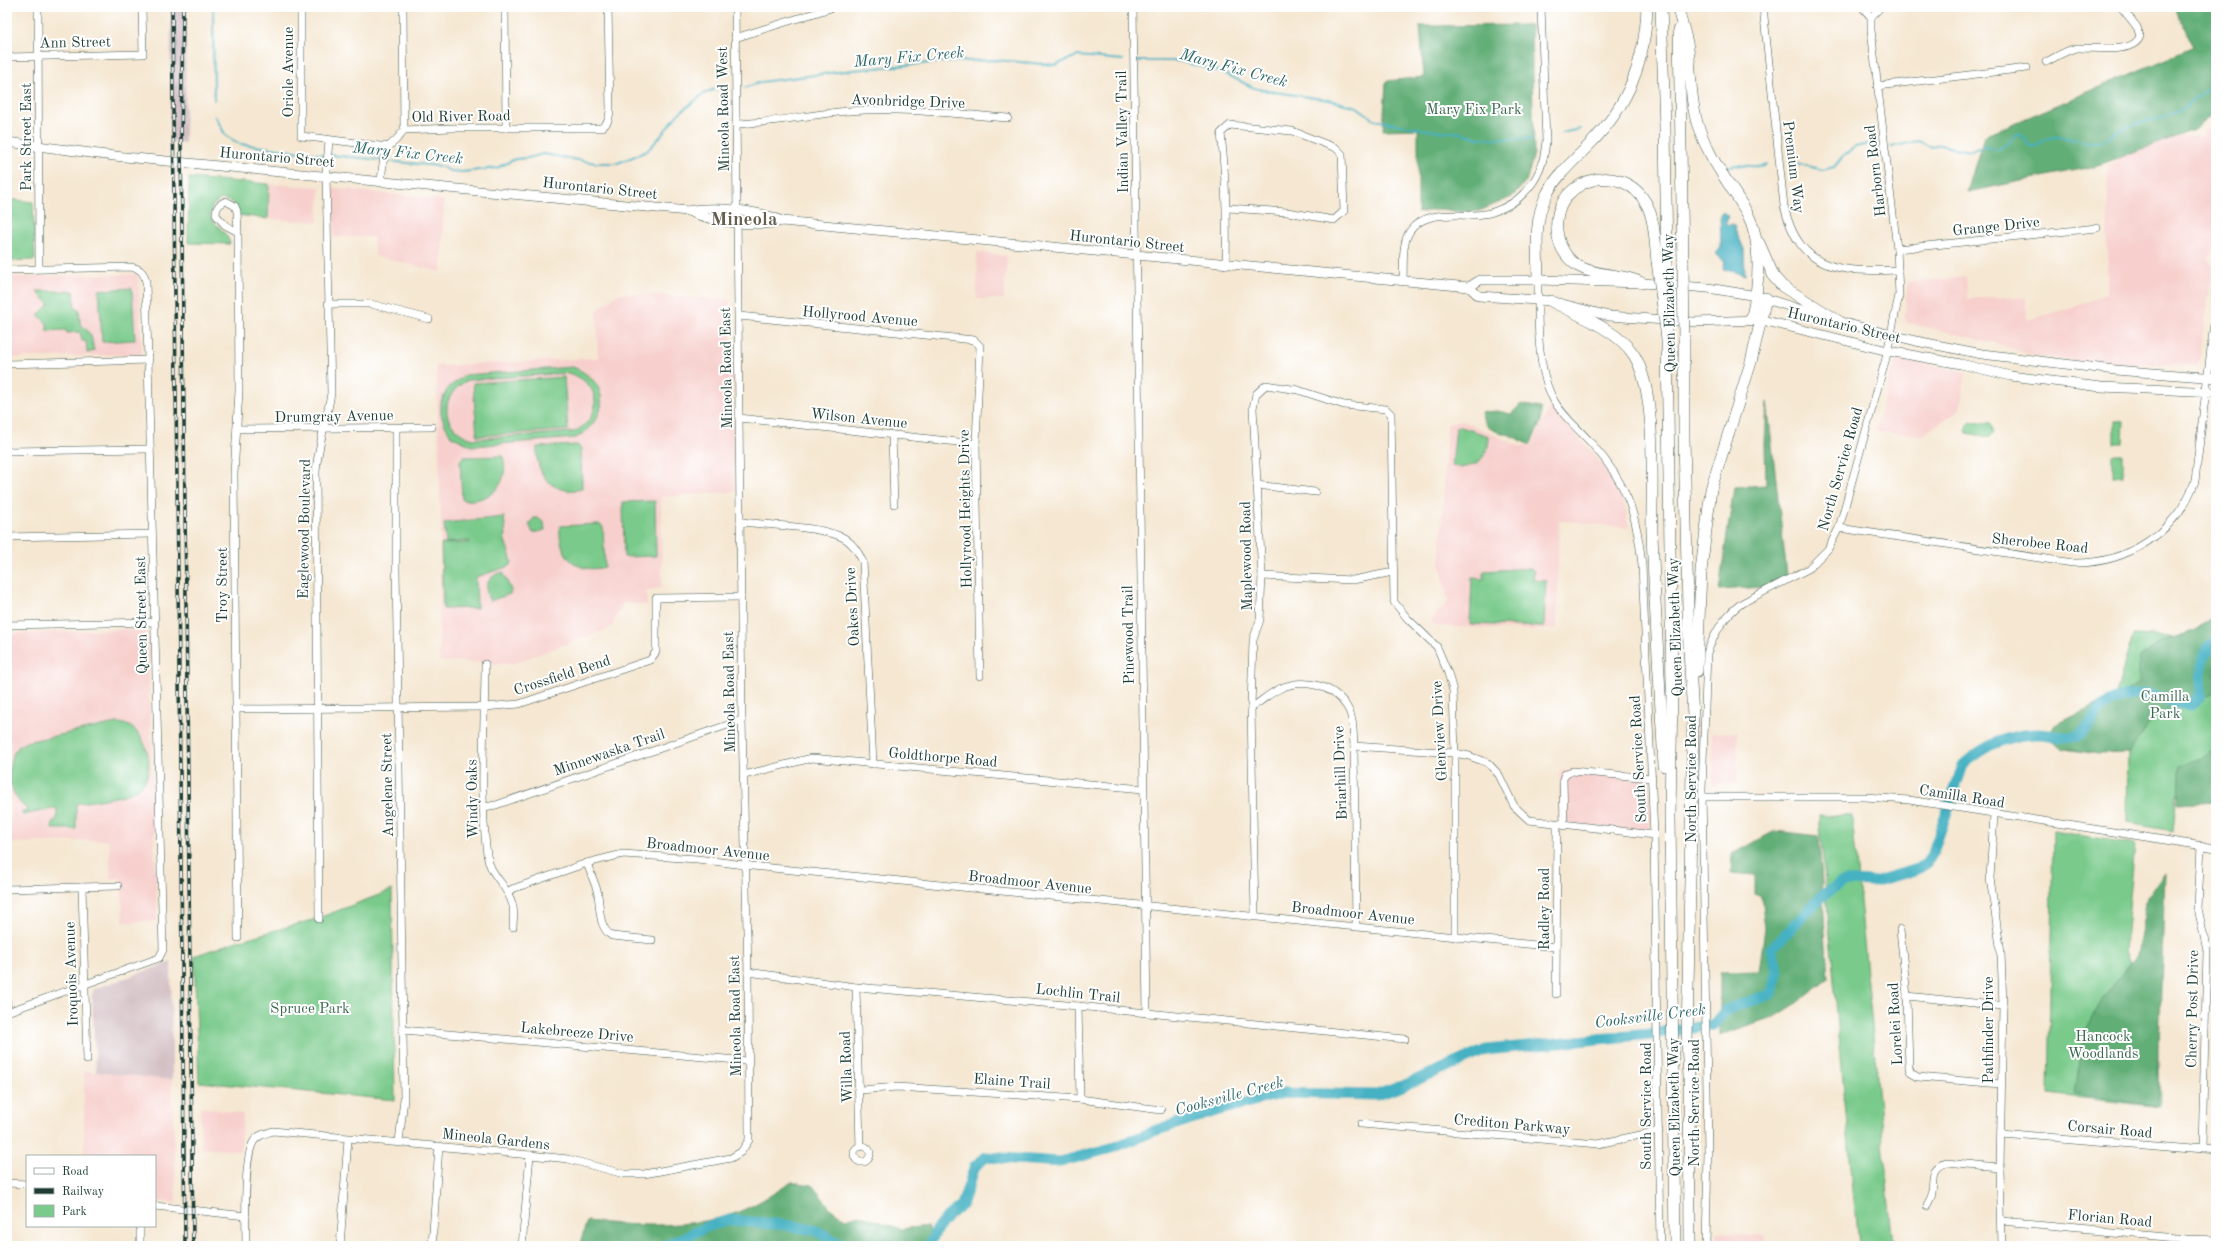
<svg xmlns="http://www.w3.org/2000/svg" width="2223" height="1253" viewBox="0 0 2223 1253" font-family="'Old Standard TT',serif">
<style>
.built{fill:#f7d0cd}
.industrial{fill:#d2bec3}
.green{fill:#79ca8b;stroke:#4c8460;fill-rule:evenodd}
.forest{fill:#62ae77;stroke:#407656}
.water{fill:#45b1c2;stroke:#32777b}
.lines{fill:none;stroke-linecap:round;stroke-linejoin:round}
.stream{stroke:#45b1c2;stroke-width:2}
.river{stroke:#45b1c2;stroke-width:11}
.minor-casing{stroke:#3f564c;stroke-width:8}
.major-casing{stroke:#3f564c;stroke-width:10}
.highway-casing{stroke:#3f564c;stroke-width:12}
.minor{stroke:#fff;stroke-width:7}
.major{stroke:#fff;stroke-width:9}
.highway{stroke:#fff;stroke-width:11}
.rail-casing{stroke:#1f3d34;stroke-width:3.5}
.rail{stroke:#fff;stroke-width:2;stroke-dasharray:6;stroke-linecap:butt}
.highway-bridge-casing{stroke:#3f564c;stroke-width:12;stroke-linecap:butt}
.highway-bridge{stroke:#fff;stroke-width:11}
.labels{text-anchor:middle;stroke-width:4;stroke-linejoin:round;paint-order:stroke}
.street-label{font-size:15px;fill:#1f3d34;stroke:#fff}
.park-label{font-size:15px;fill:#3a674e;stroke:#fff}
.water-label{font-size:16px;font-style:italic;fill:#2c6666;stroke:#fff}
.district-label{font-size:19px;font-weight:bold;fill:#665f4f;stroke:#fff}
</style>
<rect width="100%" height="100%" fill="#fff"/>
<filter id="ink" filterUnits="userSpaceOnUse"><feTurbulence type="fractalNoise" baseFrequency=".025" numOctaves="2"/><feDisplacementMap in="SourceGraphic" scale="8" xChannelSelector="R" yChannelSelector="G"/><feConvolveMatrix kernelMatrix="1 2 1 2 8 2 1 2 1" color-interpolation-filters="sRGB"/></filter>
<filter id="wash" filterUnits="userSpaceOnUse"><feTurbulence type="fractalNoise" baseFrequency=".012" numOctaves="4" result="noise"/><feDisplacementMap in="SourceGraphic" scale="16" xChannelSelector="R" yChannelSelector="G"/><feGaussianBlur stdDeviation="0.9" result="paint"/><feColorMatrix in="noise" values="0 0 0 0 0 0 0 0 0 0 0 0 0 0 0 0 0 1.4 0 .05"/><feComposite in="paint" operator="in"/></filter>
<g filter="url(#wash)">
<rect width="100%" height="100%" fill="#f5e7d1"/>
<g class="built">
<polygon points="2216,126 2216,246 2208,259 2213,267 2199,360 2195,365 2124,365 2073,361 2031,355 1995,343 1907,323 1904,317 1908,282 1966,277 1968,299 1988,297 2026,298 2027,320 2072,308 2107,293 2108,166 2117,162 2117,139 2204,136 2203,132"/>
<polygon points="269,184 320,187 318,222 268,219"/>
<polygon points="333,188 444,200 441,272 375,256 373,237 333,237"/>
<polygon points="977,252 1007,256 1004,299 977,299"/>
<polygon points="135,274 138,275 142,354 7,358 7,277"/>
<polygon points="619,293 730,300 735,492 661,497 662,587 646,591 647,605 623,603 611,628 511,664 439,661 441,521 436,366 598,358 597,311"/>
<polygon points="1901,359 1966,372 1960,409 1922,435 1875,432 1894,364"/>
<polygon points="1550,406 1602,464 1619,491 1625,506 1629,528 1559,520 1557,629 1526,630 1435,626 1431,620 1448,602 1440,563 1447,424 1462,421 1519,446 1532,445"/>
<polygon points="147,628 157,921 123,922 121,878 111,878 109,840 11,843 7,634"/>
<polygon points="1737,732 1738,784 1713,785 1712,733"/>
<polygon points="1560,771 1650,774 1650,829 1633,830 1559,823"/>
<polygon points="84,1071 172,1080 176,1203 155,1201 155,1156 84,1156"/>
<polygon points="200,1107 243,1114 240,1151 201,1148"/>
<polygon points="1717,1232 1765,1236 1764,1246 1717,1246"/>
</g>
<g class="industrial">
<polygon points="171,7 186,7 185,143 170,141"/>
<polygon points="171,962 172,1080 96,1072 92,995 94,989"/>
</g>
<g class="green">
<path d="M189 178 269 184 268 219 238 215 231 201 221 199 213 205 210 216C215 226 228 232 230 244L188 243Z"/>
<polygon points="7,199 33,202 35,260 7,261"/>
<polygon points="132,288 135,340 102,342 99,290"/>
<polygon points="36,291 74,291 75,308 79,309 80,323 91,335 94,351 87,353 86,341 82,341 80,332 67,333 66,330 47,331 47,323 38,315 49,304"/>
<path d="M573 367C612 383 609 418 576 438L472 446 451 436 445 425 441 414V402L448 388 465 375ZM567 373C601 381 605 416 574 432L473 439C440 429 438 395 468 380Z"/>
<polygon points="564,377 568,430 477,436 473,383"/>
<polygon points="1971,421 1991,423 1994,432 1989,437 1967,433 1965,431 1967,425"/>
<polygon points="2114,421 2124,421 2123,443 2114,443"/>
<path d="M1458 426 1489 436C1489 459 1474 471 1452 466L1456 427Z"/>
<path d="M577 445 581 448 582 489C553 496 535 475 537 447Z"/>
<rect x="2113" y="455" width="10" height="21"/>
<path d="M503 456C511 485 489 503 462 500L460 461 463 457Z"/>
<polygon points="655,501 656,556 624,557 623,502"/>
<polygon points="504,517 506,536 504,537 512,562 510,566 476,577 477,608 443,609 441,544 469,543 470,541 446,543 444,523"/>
<polygon points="534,518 537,518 544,522 545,530 533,533 529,524"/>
<path d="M599 524 603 527 605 567C575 575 558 554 560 526Z"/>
<polygon points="1531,568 1534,572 1533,580 1546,581 1544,627 1470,624 1472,578 1484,579 1484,571"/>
<path d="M503 572 511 590 510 594 490 601C482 588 488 575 503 572Z"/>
<polygon points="2216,614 2216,798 2177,794 2173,831 2127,823 2128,741 2103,738 2133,635 2185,638"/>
<path d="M116 723C147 722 159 773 139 788 126 798 93 800 76 804V829H52L53 821 57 820V808L23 815 22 811 29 810C7 799 0 753 26 742Z"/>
<polygon points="1819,815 1852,816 1893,1246 1858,1246"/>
<polygon points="2053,831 2135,844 2125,951 2139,987 2158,1019 2160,1107 2048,1094"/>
<polygon points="392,890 395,1100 199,1082 194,956 237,941 316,919"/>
</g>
<g class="forest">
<polygon points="2174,7 2216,7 2216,111 2194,130 2096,166 1967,192 1984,136 2194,47"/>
<polygon points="1531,25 1534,154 1526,182 1512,197 1479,211 1461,212 1440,209 1418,213 1418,129 1383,130 1386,81 1424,77 1420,26"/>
<polygon points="1767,402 1787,575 1763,587 1719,590 1734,487 1766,485 1765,444"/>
<path d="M1521 404 1541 408V422L1530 445C1523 442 1515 437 1507 434 1491 430 1486 430 1481 412L1498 411 1511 414Z"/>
<polygon points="2216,615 2216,693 2180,704 2153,718 2129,753 2098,754 2064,749 2046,735 2055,725 2130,689 2139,683 2139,658 2161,642 2198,629"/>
<polygon points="2216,748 2216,802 2178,804 2179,765 2204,757"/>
<polygon points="1775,831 1819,836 1828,978 1798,1002 1774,1017 1720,1035 1720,972 1759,971 1765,928 1761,896 1755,893 1755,875 1731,873 1732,854"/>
<polygon points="2165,873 2157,1106 2075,1094 2084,1034 2103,998 2137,956 2147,897"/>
<path d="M792 1182 812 1185 831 1209 845 1219 859 1215 901 1229 928 1226 935 1242 933 1246H579L587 1221C633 1226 679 1228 724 1217 749 1210 771 1195 792 1182Z"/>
</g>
<polygon class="water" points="1723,212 1729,217 1726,222 1728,225 1733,224 1744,249 1745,275 1723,269 1725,262 1715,253 1721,248 1720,215"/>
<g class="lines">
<g class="stream">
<polyline points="213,7 214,100"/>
<polyline points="1137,61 1179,61 1222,72 1254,88 1268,91 1329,100 1357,107 1375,120 1427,130 1462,133 1479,138 1533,139"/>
<polyline points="744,88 761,82 853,70 941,62 995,60 1056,65 1077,56 1123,60"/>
<polyline points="215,116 226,136 240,144 325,155"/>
<polyline points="1561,133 1580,129"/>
<path d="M1891 147 1918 141 1932 147 1939 145 1971 151 1985 145 1991 149 1998 150 2018 133 2024 137 2029 146H2036C2059 126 2076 146 2100 142 2108 140 2114 132 2121 129 2140 121 2162 120 2180 110 2193 103 2205 91 2216 81"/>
<polyline points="330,155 381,160"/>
<polyline points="385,161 440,166 450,171 462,172 497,168 515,159 528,158 543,154 596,163 618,163 647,151 660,137 678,114 705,93 723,86 726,88"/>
<polyline points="1796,163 1823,170 1834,167 1844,155 1855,147 1869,144"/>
<path d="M1724 169C1738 160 1752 171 1767 164"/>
</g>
<g class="river">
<polyline points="665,1246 709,1226 730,1220 785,1225 815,1230 844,1246"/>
<path d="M929 1246 937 1229 948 1216 962 1205 975 1166 986 1157 1060 1162 1115 1147 1154 1131 1216 1111 1283 1093 1377 1095 1405 1085 1486 1050 1650 1034 1713 1025 1726 1010 1771 994 1778 971 1771 949 1822 896 1844 881 1873 882 1918 869 1927 863 1933 852 1963 765C1984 746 2009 734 2038 734 2048 734 2060 738 2071 737 2092 735 2094 708 2111 701 2122 696 2144 692 2156 696 2169 700 2178 705 2191 705L2201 695C2201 677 2199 653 2216 641"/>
</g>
</g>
</g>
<g filter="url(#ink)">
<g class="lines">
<defs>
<g id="minor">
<polyline points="38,7 39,268"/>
<path d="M301 7V136L388 147 396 140 404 130 452 128H601C608 124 609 119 610 111L608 7"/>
<polyline points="403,7 404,130"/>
<polyline points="505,7 506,128"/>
<polyline points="1133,7 1147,1013"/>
<path d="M1763 7 1784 206C1800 272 1839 272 1898 270"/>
<polyline points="1871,17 1881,7"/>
<polyline points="735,38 834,7"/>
<polyline points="7,57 143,54 142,7"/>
<path d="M2046 62C2056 57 2066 50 2077 48 2093 47 2134 55 2140 36L2137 27 2121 7"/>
<polyline points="1877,86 2027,68"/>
<path d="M736 124C774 123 811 114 849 111 902 107 956 114 1008 118"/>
<polyline points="381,181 385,146"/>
<polyline points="1897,249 2097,228"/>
<path d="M1226 265C1227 220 1226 177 1221 133L1230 125 1292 131 1336 148 1342 154 1344 211 1334 220 1287 212 1228 208"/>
<path d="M7 270 130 267C140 268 144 272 146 282L163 950 159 958 7 1012"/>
<path d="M1538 280C1538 316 1536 364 1552 397 1561 415 1579 429 1592 444 1627 483 1637 514 1642 565L1654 835 1660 1246"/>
<path d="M1403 281C1404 266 1401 244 1410 231 1428 205 1468 221 1493 212 1505 208 1516 202 1524 193 1539 178 1544 162 1546 141L1541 7"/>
<polyline points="328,304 371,304 429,319"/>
<polyline points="739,316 974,340 980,346 976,444 980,676"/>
<polyline points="7,364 149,360"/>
<polyline points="739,418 976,444"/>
<polyline points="396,428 396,568 404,1099 399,1142"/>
<polyline points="237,429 432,427"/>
<polyline points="892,435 894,504"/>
<polyline points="7,451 150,449"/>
<polyline points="1257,485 1315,492"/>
<path d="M740 522C765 525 828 526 847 540 855 546 859 553 863 562L873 764"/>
<path d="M1839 528 2073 563C2126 564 2177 533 2195 481L2216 307"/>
<polyline points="7,537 152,534"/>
<polyline points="1262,576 1353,580 1393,572"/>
<polyline points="7,625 154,622"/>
<path d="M485 664C485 726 479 793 487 855 489 874 507 885 512 903 515 910 513 920 513 927"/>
<path d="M1251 708C1260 702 1269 694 1279 689 1302 678 1333 684 1347 707 1354 718 1353 733 1354 746L1356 926"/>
<polyline points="235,709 485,707 519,704 650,660 656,652 656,598 741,597"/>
<polyline points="1354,746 1455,753 1469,756 1488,763 1499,775 1514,806 1529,820 1654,835"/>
<polyline points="744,775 812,758 1143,789"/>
<polyline points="1702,797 1865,797 1909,800 2216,848"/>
<polyline points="484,807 496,805 742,720"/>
<polyline points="1994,814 1990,878 2001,953 2003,1006 2000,1168 2002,1246"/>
<polyline points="1564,826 1563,778 1566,773 1572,771 1652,778"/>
<polyline points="2201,845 2198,908 2207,951 2202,1150"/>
<path d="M587 863C590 872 594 881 597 890 601 905 597 927 612 936L652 940"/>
<polyline points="82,887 87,1060"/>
<polyline points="7,889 118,886"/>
<polyline points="508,892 512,889 587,863 623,854 697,859 752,866 1556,947"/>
<polyline points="1255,916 1251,708 1253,640 1260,620 1262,576 1253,408 1256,394 1266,385 1298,390 1344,405 1386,409 1391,414 1394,602 1408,619 1437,647 1448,673 1453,691 1455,753 1455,937"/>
<path d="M319 919 316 472C318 445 327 420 331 393L326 175 329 141"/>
<polyline points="1900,930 1907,996 1909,1068 1911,1073 1918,1077 2001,1084"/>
<path d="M238 938 234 474 239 391 238 232 237 211 235 206 226 201C219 204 216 207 216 215L225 225 238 232"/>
<polyline points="748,972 856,987 1078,1006 1405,1039"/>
<polyline points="856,987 860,1147"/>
<polyline points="1556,994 1557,825"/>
<polyline points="1907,996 2003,1006"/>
<polyline points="7,1002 7,1012"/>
<polyline points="1078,1006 1080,1099"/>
<polyline points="403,1030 748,1061"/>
<polyline points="860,1090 897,1087 1080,1099 1161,1110"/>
<polyline points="1361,1124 1598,1144 1659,1131"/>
<polyline points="2001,1133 2216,1151"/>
<circle cx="862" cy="1154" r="8"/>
<polyline points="7,1183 27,1184"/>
<polyline points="155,1206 246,1216"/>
<path d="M1927 1206C1929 1202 1932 1198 1932 1194 1934 1179 1929 1169 1945 1163L2000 1168"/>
<polyline points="2002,1222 2188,1239 2216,1240"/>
<polyline points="140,1226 140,1246"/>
<path d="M246 1246C246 1225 243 1157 254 1141 258 1135 266 1133 273 1131L530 1155 568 1159 624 1174H644L731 1158 741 1152 749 1140 748 972 742 720 735 7"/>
<polyline points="340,1246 348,1139"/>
<polyline points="432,1246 439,1146"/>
<polyline points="522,1246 530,1155"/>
<path d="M1706 1246 1708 1152 1702 790 1707 653C1715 632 1724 616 1742 603L1808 569 1828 549 1839 528 1886 358 1899 295 1897 249 1871 30V17L1862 7"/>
</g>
<g id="major">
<path d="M7 142 114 156 688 211C712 222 757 228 782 221L1469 287 1479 296 1551 301 1609 316 1693 322 1762 320 1888 351 1961 364 2011 376 2101 387 2216 392"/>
<path d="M688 211C712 206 760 210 782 221"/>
<polyline points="1469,287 1480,280 1538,280 1642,283 1708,288 1757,296 1840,322 1916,341 1982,354 2115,370 2216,378"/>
</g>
<g id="highway">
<polyline points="1661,7 1665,128 1667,264"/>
<path d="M1679 13C1682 24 1686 36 1688 48 1691 73 1690 101 1698 126 1710 161 1729 182 1747 213 1763 242 1759 289 1751 320"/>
<polyline points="1679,30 1683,263"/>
<polyline points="1759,243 1774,277 1782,286 1840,322"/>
<path d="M1538 280C1538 252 1533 223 1546 196 1556 175 1575 160 1591 143 1629 104 1645 62 1647 7"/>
<path d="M1642 283C1622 273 1597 277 1578 266 1568 260 1560 248 1558 237 1546 180 1622 156 1647 205 1655 221 1655 244 1657 261"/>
<path d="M1551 301C1576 314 1618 330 1634 355 1658 394 1651 486 1652 534 1655 611 1660 688 1664 766"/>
<polyline points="1684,337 1684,438 1689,651 1693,716 1687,1043 1689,1077 1690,1246"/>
<polyline points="1667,339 1672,689 1670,816 1675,1246"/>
<polyline points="1697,671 1701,571 1711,489 1751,362 1766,298"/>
</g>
</defs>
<use href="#minor" class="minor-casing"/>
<use href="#major" class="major-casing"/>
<use href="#highway" class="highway-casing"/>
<use href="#minor" class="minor"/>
<use href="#major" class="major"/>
<use href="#highway" class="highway"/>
<defs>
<g id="rail">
<polyline points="172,7 185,1246"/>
<polyline points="183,7 181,142 193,1246"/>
</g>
</defs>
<use href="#rail" class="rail-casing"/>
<use href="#rail" class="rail"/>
<defs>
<g id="highway-bridge">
<polyline points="1657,261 1667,339"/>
<polyline points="1683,263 1684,337"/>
<polyline points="1667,264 1667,301"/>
</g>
</defs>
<use href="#highway-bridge" class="highway-bridge-casing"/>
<use href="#highway-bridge" class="highway-bridge"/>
</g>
</g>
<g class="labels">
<g class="street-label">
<text transform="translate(75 42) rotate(-1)" y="5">Ann Street</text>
<text transform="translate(288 72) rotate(-90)" y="5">Oriole Avenue</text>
<text transform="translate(908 101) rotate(2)" y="5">Avonbridge Drive</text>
<text transform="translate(723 109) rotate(-91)" y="5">Mineola Road West</text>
<text transform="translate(461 116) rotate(-1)" y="5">Old River Road</text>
<text transform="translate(1122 132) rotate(-91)" y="5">Indian Valley Trail</text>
<text transform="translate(26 137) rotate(-90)" y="5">Park Street East</text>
<text transform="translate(277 157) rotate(5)" y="5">Hurontario Street</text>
<text transform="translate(1794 167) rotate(83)" y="5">Premium Way</text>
<text transform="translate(1875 171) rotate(-97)" y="5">Harborn Road</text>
<text transform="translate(600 188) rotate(6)" y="5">Hurontario Street</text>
<text transform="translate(1996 226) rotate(-6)" y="5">Grange Drive</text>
<text transform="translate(1127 241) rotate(6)" y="5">Hurontario Street</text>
<text transform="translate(1669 303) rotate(-91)" y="5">Queen Elizabeth Way</text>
<text transform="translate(860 316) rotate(5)" y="5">Hollyrood Avenue</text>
<text transform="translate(1844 325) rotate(13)" y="5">Hurontario Street</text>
<text transform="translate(726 368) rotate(-91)" y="5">Mineola Road East</text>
<text transform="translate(334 416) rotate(-1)" y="5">Drumgray Avenue</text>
<text transform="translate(859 418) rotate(6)" y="5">Wilson Avenue</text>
<text transform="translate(1840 469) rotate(-74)" y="5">North Service Road</text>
<text transform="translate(965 509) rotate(-91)" y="5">Hollyrood Heights Drive</text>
<text transform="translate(304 529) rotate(-89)" y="5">Eaglewood Boulevard</text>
<text transform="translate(2040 543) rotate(6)" y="5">Sherobee Road</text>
<text transform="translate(1246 556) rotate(-91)" y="5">Maplewood Road</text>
<text transform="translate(222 585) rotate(-90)" y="5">Troy Street</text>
<text transform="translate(852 607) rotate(-93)" y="5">Oakes Drive</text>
<text transform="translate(141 615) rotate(-91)" y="5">Queen Street East</text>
<text transform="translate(1675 627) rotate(-92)" y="5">Queen Elizabeth Way</text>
<text transform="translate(1128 635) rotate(-91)" y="5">Pinewood Trail</text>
<text transform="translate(562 675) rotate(-18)" y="5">Crossfield Bend</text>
<text transform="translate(729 692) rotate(-91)" y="5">Mineola Road East</text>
<text transform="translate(1439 731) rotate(-93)" y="5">Glenview Drive</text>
<text transform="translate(609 752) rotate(-19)" y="5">Minnewaska Trail</text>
<text transform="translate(943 757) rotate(5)" y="5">Goldthorpe Road</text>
<text transform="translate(1638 759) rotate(-93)" y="5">South Service Road</text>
<text transform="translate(1340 773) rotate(-92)" y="5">Briarhill Drive</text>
<text transform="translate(1691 779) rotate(-90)" y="5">North Service Road</text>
<text transform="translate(387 785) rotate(-91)" y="5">Angelene Street</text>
<text transform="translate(1962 796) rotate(9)" y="5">Camilla Road</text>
<text transform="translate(472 799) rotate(-91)" y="5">Windy Oaks</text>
<text transform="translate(708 849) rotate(6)" y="5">Broadmoor Avenue</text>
<text transform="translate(1030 882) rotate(6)" y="5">Broadmoor Avenue</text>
<text transform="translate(1544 909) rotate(-90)" y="5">Radley Road</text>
<text transform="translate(1353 913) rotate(6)" y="5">Broadmoor Avenue</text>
<text transform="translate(71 974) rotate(-92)" y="5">Iroquois Avenue</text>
<text transform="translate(1078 993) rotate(6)" y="5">Lochlin Trail</text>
<text transform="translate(2192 1009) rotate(-89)" y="5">Cherry Post Drive</text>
<text transform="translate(735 1016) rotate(-91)" y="5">Mineola Road East</text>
<text transform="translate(1895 1024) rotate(-93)" y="5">Lorelei Road</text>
<text transform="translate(1988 1030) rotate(-90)" y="5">Pathfinder Drive</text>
<text transform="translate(577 1032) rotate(5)" y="5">Lakebreeze Drive</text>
<text transform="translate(846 1067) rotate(-92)" y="5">Willa Road</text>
<text transform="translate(1012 1081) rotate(4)" y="5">Elaine Trail</text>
<text transform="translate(1694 1103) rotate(-90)" y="5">North Service Road</text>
<text transform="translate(1646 1106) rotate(-90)" y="5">South Service Road</text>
<text transform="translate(1674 1107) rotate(-91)" y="5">Queen Elizabeth Way</text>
<text transform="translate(1512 1124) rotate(5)" y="5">Crediton Parkway</text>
<text transform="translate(2110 1129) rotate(5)" y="5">Corsair Road</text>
<text transform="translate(496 1139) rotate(6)" y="5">Mineola Gardens</text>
<text transform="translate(2110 1218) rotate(5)" y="5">Florian Road</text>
</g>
<g class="park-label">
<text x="1474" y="114">Mary Fix Park</text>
<text x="2165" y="701">Camilla<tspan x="2165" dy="17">Park</tspan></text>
<text x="310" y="1013">Spruce Park</text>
<text x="2103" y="1041">Hancock<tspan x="2103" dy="17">Woodlands</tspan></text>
</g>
<g class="water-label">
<text transform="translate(909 56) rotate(-5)" y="6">Mary Fix Creek</text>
<text transform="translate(1234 67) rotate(15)" y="6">Mary Fix Creek</text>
<text transform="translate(408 152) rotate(6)" y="6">Mary Fix Creek</text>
<text transform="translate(1650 1015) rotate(-7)" y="6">Cooksville Creek</text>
<text transform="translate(1229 1095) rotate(-15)" y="6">Cooksville Creek</text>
</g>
<g class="district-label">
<text x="744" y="225">Mineola</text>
</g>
</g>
<rect width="2223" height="1253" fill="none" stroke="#fff" stroke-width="24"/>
<rect x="26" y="1155" width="130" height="72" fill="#ffffff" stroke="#a5b1ae"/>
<rect x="34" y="1168" width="20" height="6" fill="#ffffff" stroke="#a5b1ae"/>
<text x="62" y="1175" font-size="12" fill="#1f3d34">Road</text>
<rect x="34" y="1188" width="20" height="6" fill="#1f3d34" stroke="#a5b1ae"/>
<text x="62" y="1195" font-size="12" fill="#1f3d34">Railway</text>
<rect x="34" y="1205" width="20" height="12" fill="#79ca8b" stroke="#a5b1ae"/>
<text x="62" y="1215" font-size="12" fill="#1f3d34">Park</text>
</svg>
